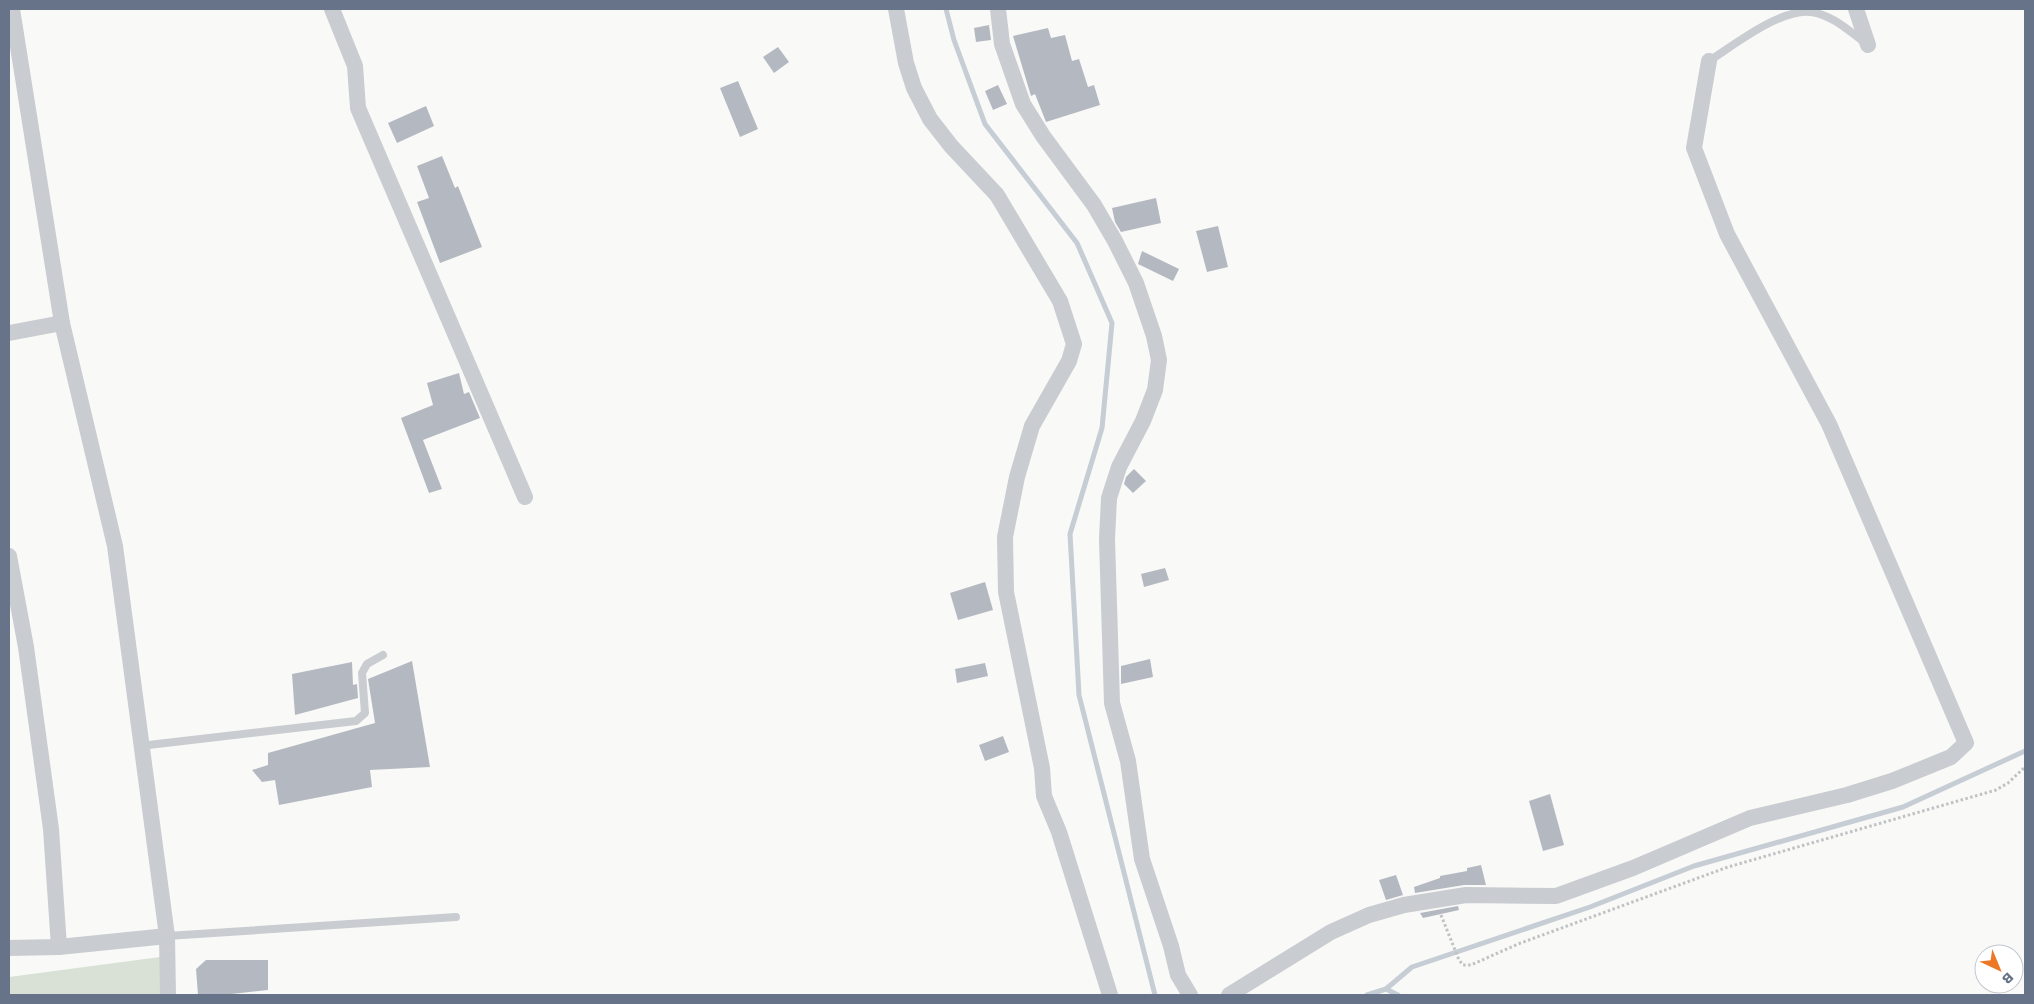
<svg xmlns="http://www.w3.org/2000/svg" width="2034" height="1004" viewBox="0 0 2034 1004" font-family="'Work Sans',sans-serif">
<style>
.green{fill:#d9e1d7}
.lines{fill:none;stroke-linecap:round;stroke-linejoin:round}
.stream{stroke:#c6cdd4;stroke-width:5}
.building{fill:#b4b9c1}
.path{stroke:#c0c2c5;stroke-width:3;stroke-dasharray:2.5 2.5;stroke-linecap:butt}
.lane{stroke:#c9ccd0;stroke-width:8}
.street{stroke:#c9ccd0;stroke-width:16}
</style>
<rect width="100%" height="100%" fill="#f9f9f7"/>
<polygon class="green" points="160,957 161,995 9,995 9,977"/>
<g class="lines">
<g class="stream">
<polyline points="946,9 954,40 985,124 1077,243 1112,323 1102,428 1070,534 1079,695 1155,995"/>
<polyline points="1386,989 1398,995"/>
<polyline points="1367,995 1386,989 1412,967 1590,907 1694,866 1903,807 2025,751"/>
</g>
</g>
<g class="building">
<polygon points="989,25 991,40 976,42 974,28"/>
<polygon points="1048,28 1051,38 1065,35 1072,61 1079,59 1088,87 1094,85 1100,105 1046,122 1035,94 1031,96 1013,36"/>
<polygon points="778,47 789,62 774,73 763,57"/>
<polygon points="738,81 758,129 740,137 720,88"/>
<polygon points="998,85 1007,104 993,110 985,91"/>
<polygon points="426,106 434,126 397,143 388,123"/>
<polygon points="442,156 455,188 458,186 482,247 440,263 417,202 429,198 417,166"/>
<polygon points="1156,198 1161,223 1121,232 1115,222 1112,208"/>
<polygon points="1218,226 1228,267 1207,272 1196,231"/>
<polygon points="1142,251 1179,269 1173,281 1138,264"/>
<polygon points="459,373 464,394 469,392 480,418 423,440 442,489 429,493 401,418 433,405 427,383"/>
<polygon points="1134,469 1146,481 1133,493 1124,484 1126,477"/>
<polygon points="1165,568 1169,580 1144,587 1141,574"/>
<polygon points="985,582 993,610 958,620 950,593"/>
<polygon points="1150,659 1153,677 1121,684 1121,666"/>
<polygon points="412,661 430,767 370,770 372,787 279,805 275,780 262,782 252,770 268,765 268,753 375,723 368,679"/>
<polygon points="352,662 353,685 357,684 358,698 295,715 292,674"/>
<polygon points="985,663 988,676 957,683 955,669"/>
<polygon points="1003,736 1009,752 985,761 979,745"/>
<polygon points="1550,794 1564,845 1543,851 1529,801"/>
<polygon points="1481,865 1486,885 1464,885 1415,893 1414,887 1440,878 1440,876 1467,871 1467,868"/>
<polygon points="1396,875 1403,895 1386,900 1379,880"/>
<polygon points="1458,906 1459,910 1423,918 1420,913"/>
<polygon points="206,960 268,960 268,990 223,995 198,995 196,969"/>
</g>
<g class="lines">
<polyline class="path" points="1441,915 1459,960 1463,965 1471,965 1518,944 1728,867 1996,790 2008,783 2025,767"/>
<g class="lane">
<path d="M1709 61C1734 45 1781 8 1811 12 1832 15 1848 30 1864 42"/>
<polyline points="140,746 356,721 365,713 362,673 367,664 383,655"/>
<polyline points="167,936 456,917"/>
</g>
<g class="street">
<polyline points="12,9 62,323 115,546 167,936 168,995"/>
<polyline points="332,9 355,66 358,108 525,497"/>
<polyline points="896,9 906,63 914,88 930,119 951,146 997,195 1060,301 1074,344 1069,361 1032,426 1017,477 1005,537 1006,592 1042,768 1044,796 1059,832 1110,995"/>
<polyline points="998,9 1002,44 1023,104 1043,136 1094,205 1115,241 1136,283 1154,336 1159,360 1155,390 1143,421 1119,467 1109,498 1107,539 1112,703 1128,761 1142,859 1171,946 1178,975 1190,995"/>
<polyline points="1856,9 1868,45"/>
<polyline points="9,333 62,323"/>
<polyline points="9,556 26,647 51,829 59,947"/>
<polyline points="9,948 59,947 167,936"/>
<polyline points="1229,995 1331,932 1369,915 1404,905 1466,895 1556,896 1633,868 1750,818 1847,795 1892,781 1951,757 1966,743 1829,424 1727,234 1694,148 1709,61"/>
</g>
</g>
<rect width="2034" height="1004" fill="none" stroke="#677389" stroke-width="20"/>
<g transform="translate(1999 969) rotate(136)"><circle r="24" fill="#ffffff" stroke="#c2c7d0"/>
<path d="M0-4L9 19L0 12L-9 19Z" fill="#ec7724"/>
<text y="-8" font-size="14" font-weight="bold" text-anchor="middle" fill="#677389">B</text>
</g>
</svg>
